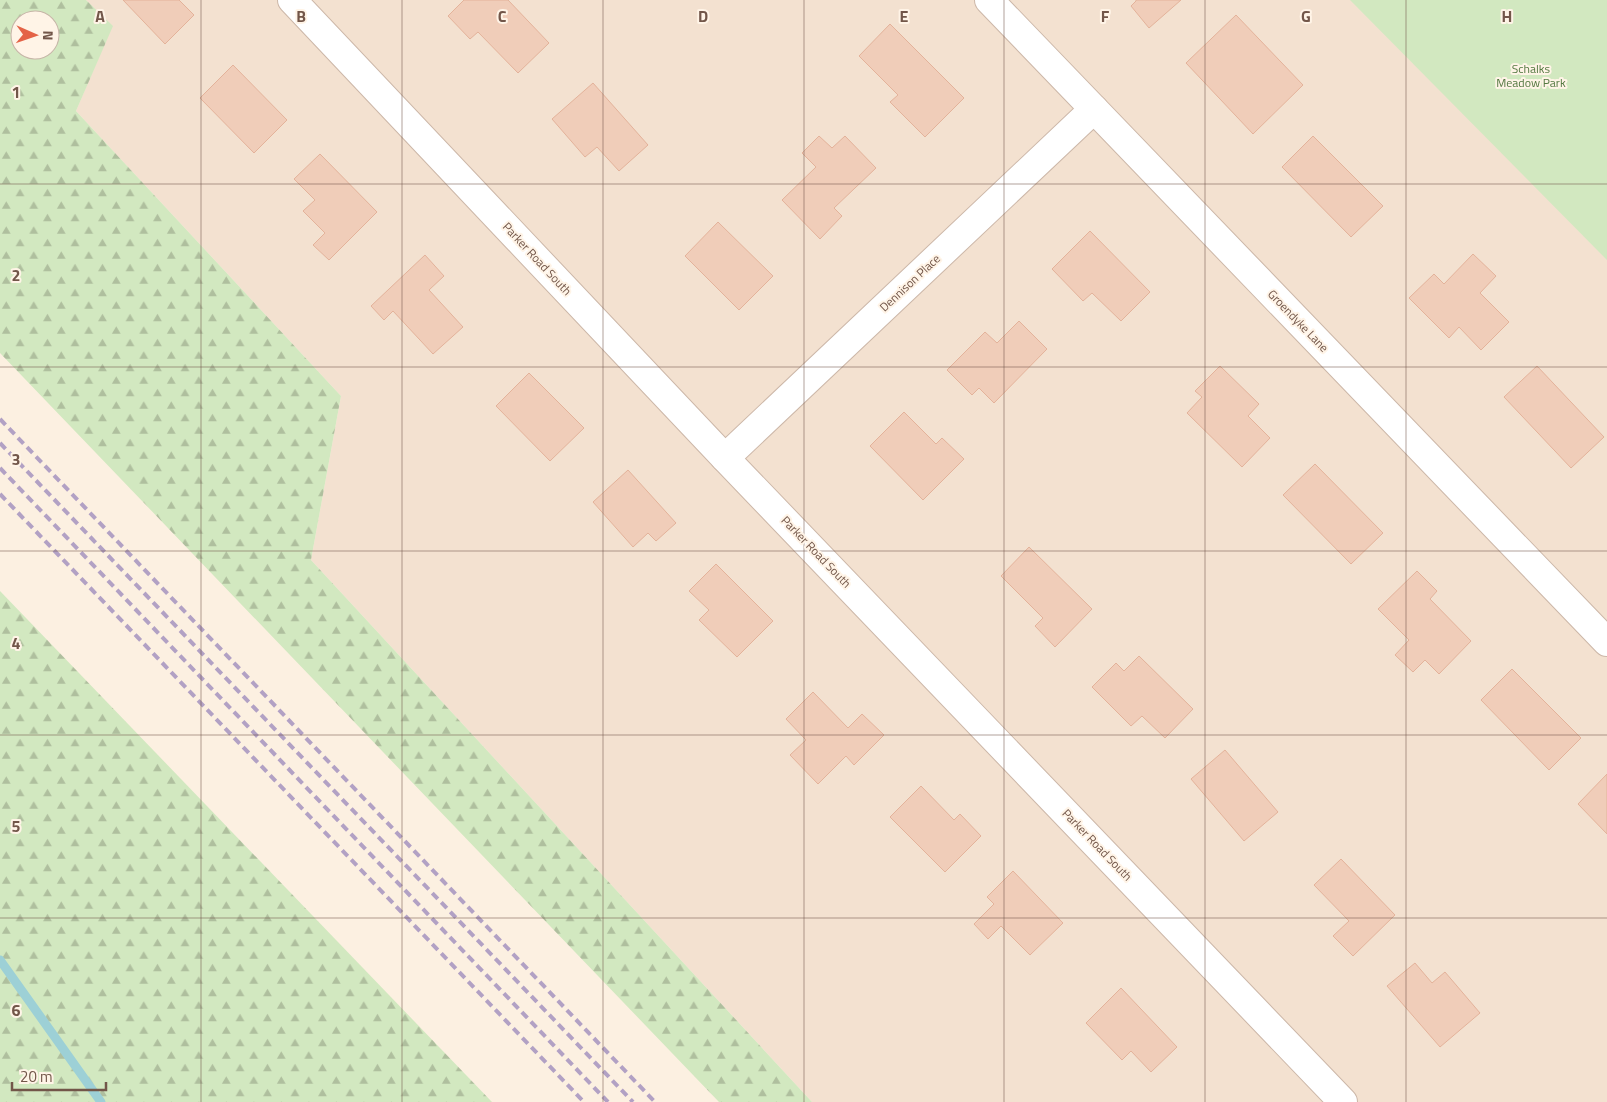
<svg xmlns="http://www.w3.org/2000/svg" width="1607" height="1102" viewBox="0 0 1607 1102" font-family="'Titillium Web',sans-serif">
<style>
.residential{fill:#f3e1d0}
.forest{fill:url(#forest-firs);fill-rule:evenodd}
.park{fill:#d2e8c0}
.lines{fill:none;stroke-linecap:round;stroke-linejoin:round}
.stream{stroke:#9dd0d6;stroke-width:9}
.building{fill:#f0cdb9;stroke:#e3b29a}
.street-casing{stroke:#ccb7a8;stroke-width:30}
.street{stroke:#fff;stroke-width:28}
.rail{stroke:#b2a1c4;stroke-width:4;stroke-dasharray:8 5;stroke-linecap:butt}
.grid{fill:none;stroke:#725649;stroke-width:1;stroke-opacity:0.55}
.labels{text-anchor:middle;stroke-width:4;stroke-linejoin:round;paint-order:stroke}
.park-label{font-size:12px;fill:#547841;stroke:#fff4e7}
.street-label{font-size:12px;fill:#725649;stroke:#fff4e7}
.grid-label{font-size:16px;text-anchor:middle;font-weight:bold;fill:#725649;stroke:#fff4e7;stroke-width:4;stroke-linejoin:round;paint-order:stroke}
</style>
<defs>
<pattern id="forest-firs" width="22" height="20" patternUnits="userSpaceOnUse" patternTransform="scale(1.25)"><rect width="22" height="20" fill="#d2e8c0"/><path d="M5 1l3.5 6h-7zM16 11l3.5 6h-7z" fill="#afbf9e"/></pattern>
</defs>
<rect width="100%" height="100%" fill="#fcf0e1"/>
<polygon class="residential" points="86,0 1607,0 1607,1102 812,1102 311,560 341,396 76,111 112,26"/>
<g class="forest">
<path d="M0 0H86L113 26 76 111 341 396 311 560 812 1102H719L0 353ZM20 20H50V50H20Z"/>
<polygon points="0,591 492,1102 0,1102"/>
</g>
<polygon class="park" points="1350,0 1607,0 1607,260"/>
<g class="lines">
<polyline class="stream" points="0,960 101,1102"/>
</g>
<g class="building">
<polygon points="123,0 179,0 194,15 165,44"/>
<polygon points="464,0 508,0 549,43 518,73 478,32 470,39 448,16"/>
<polygon points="1136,0 1181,0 1149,28 1131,6 1136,1"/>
<polygon points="1236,15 1303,85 1253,134 1186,63"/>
<polygon points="890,24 964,98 925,137 890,102 898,95 859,56"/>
<polygon points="233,65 287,120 254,153 200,98"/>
<polygon points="593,83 648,145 619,171 597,147 585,157 552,119"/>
<polygon points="819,136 832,148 845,136 876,168 834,208 842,216 820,239 782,200 816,167 802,153"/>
<polygon points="1313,136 1383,206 1351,237 1282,167"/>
<polygon points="320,154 377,212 329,260 313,245 325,233 303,211 315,200 294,179"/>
<polygon points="718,222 773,276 739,310 685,256"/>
<polygon points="1090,231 1150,292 1121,321 1092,293 1083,301 1052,269"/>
<polygon points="1473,254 1496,276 1480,293 1509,322 1481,350 1459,327 1449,338 1409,298 1434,274 1444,284"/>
<polygon points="425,255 444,276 429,290 463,327 433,354 393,311 384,320 371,306"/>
<polygon points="1019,321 1047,349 994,403 979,388 972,395 947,370 985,332 997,343"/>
<polygon points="1220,366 1259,404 1248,416 1270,438 1242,467 1187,413 1202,397 1195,391"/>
<polygon points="1537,366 1604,437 1571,468 1504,397"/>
<polygon points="529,373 584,428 550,461 496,406"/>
<polygon points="904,412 936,444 942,438 964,459 923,500 870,446"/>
<polygon points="1315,464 1383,533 1351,564 1283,495"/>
<polygon points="628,470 676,523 656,541 648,533 633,547 593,502"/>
<polygon points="1029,547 1092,609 1055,647 1035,626 1043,618 1001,576"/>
<polygon points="716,564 773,621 737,657 699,620 709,610 689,591"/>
<polygon points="1417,571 1437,591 1430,599 1471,641 1439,674 1425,660 1413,672 1395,655 1409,640 1378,609"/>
<polygon points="1139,656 1193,709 1165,738 1142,716 1131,726 1092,687 1116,663 1124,671"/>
<polygon points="1512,669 1581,738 1549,770 1481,700"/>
<polygon points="813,692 848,728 862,714 884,735 854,765 846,756 818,784 790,755 806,740 786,719"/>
<polygon points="1225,750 1278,812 1244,841 1191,779"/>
<polygon points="1607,774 1607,834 1578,804"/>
<polygon points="921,786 954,820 960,814 981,836 945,872 890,817"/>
<polygon points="1341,859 1395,915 1353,956 1333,936 1349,921 1314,885"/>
<polygon points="1013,871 1063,923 1030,955 1001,926 988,939 974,924 994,904 987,897"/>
<polygon points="1415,963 1432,983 1445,972 1480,1013 1440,1047 1387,986"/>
<polygon points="1121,988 1177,1047 1151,1072 1131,1051 1122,1060 1086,1023"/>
</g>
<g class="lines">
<defs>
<g id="street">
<polyline points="292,0 725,458 1343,1102"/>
<polyline points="989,0 1607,642"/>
<polyline points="725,458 1094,109"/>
</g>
</defs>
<use href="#street" class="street-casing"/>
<use href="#street" class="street"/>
<g class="rail">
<polyline points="0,419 655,1102"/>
<polyline points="0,443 633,1102"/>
<polyline points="0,468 608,1102"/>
<polyline points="0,494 584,1102"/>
</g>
</g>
<path class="grid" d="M201 0V1102M402 0V1102M603 0V1102M804 0V1102M1004 0V1102M1205 0V1102M1406 0V1102M0 184H1607M0 367H1607M0 551H1607M0 735H1607M0 918H1607"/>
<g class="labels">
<g class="park-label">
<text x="1531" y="73">Schalks<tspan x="1531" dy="14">Meadow Park</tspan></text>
</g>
<g class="street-label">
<text transform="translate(537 259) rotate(47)" y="4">Parker Road South</text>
<text transform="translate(910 283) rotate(-43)" y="4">Dennison Place</text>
<text transform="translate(1298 321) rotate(46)" y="4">Groendyke Lane</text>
<text transform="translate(816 552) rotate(46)" y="4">Parker Road South</text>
<text transform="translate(1097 845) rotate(46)" y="4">Parker Road South</text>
</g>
</g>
<g class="grid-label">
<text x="100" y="22">A</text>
<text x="301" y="22">B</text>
<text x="502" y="22">C</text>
<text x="703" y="22">D</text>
<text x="904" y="22">E</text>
<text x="1105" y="22">F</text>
<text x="1306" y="22">G</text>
<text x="1507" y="22">H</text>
<text x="16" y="98">1</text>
<text x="16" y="281">2</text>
<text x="16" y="465">3</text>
<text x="16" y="649">4</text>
<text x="16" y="832">5</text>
<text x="16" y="1016">6</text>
</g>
<g transform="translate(35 35) rotate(92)"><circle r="24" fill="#fff4e7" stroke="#c7b5a8"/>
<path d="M0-4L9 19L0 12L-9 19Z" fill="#e46347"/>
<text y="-8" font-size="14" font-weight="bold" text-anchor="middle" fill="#725649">N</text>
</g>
<path d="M12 1082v8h94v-8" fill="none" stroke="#725649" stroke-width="2.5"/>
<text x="20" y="1082" font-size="15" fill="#725649" stroke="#fff4e7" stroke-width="4" paint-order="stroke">20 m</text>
</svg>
